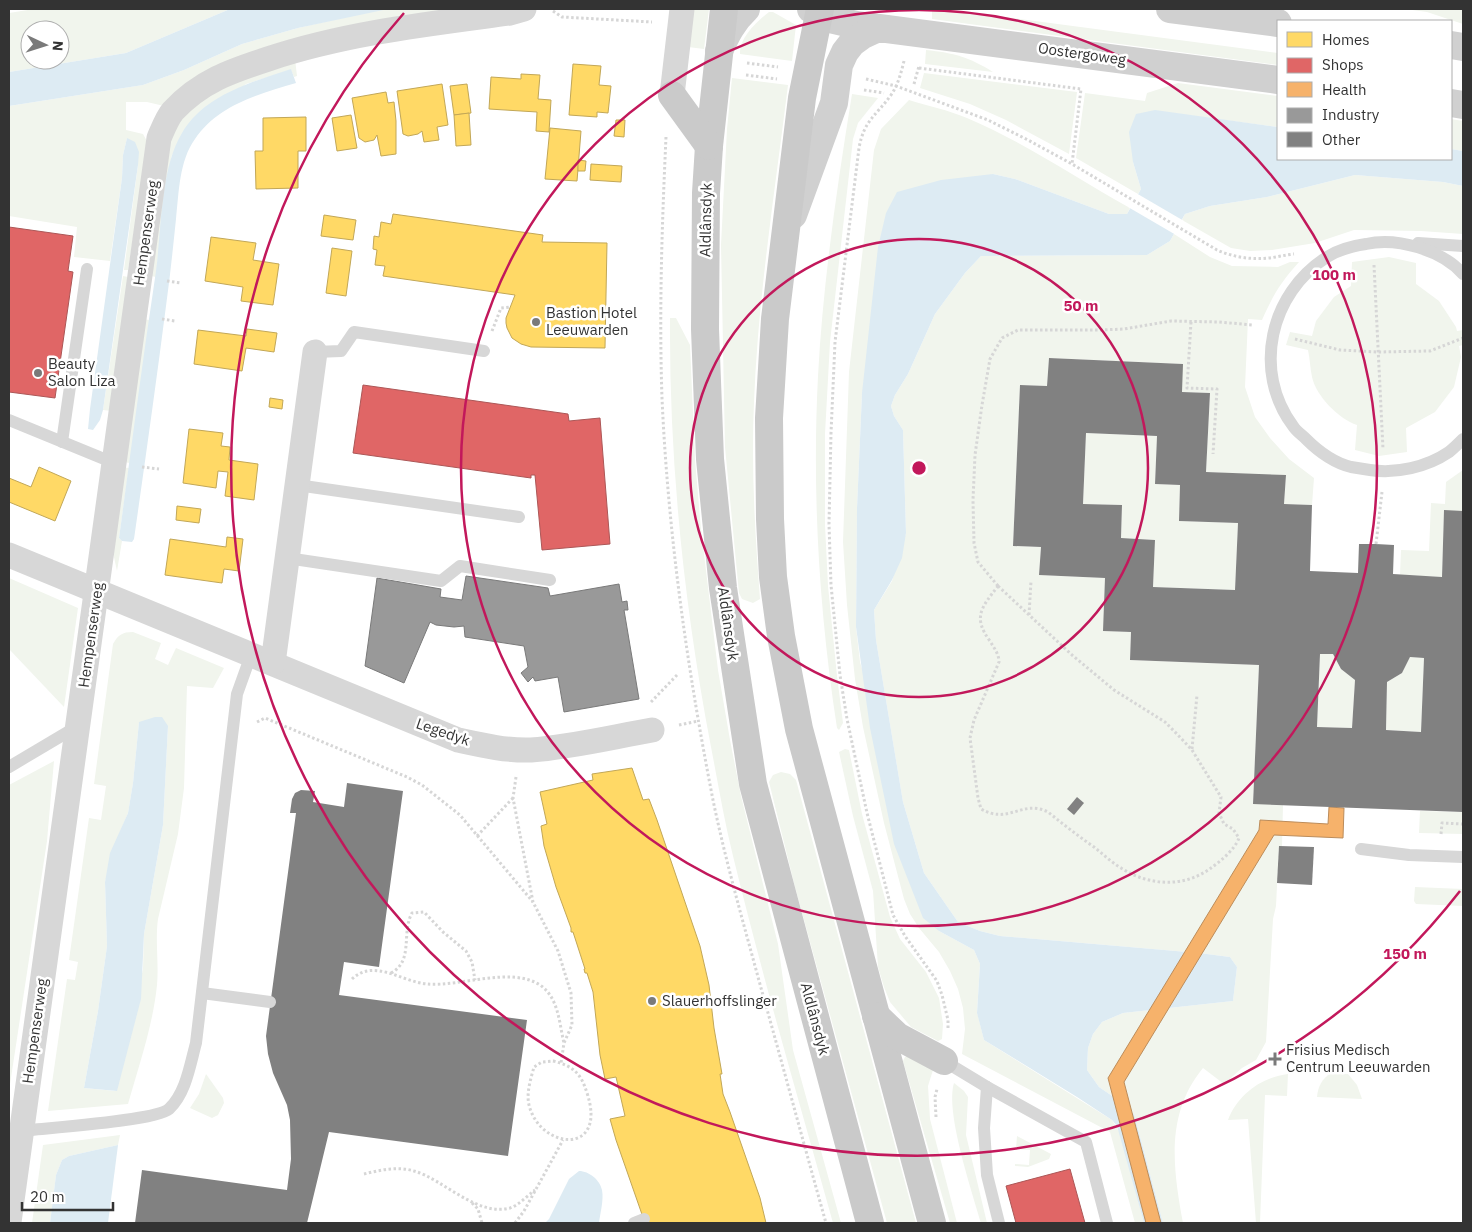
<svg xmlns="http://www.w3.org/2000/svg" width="1472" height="1232" viewBox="0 0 1472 1232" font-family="'IBM Plex Sans',sans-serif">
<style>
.green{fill:#f1f5ed;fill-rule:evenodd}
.water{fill:#ddebf3}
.pier{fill:#fff}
.homes{fill:#ffd966;stroke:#c2a757}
.shops{fill:#e06666;stroke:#ac5757}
.health{fill:#f6b26b;stroke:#bc8c5a}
.industry{fill:#999;stroke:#7a7a7a}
.building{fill:#818181;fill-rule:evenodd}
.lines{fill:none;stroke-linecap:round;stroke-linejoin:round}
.path{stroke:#d6d6d6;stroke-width:3;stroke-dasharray:2.5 2.5;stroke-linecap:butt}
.service{stroke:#d7d7d7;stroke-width:12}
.minor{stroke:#d7d7d7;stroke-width:25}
.secondary{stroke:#d0d0d0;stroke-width:28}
.primary{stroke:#cacaca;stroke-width:28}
.ring{fill:none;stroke:#c2185b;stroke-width:2.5}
.poi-dot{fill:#7a7a7a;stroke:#fff;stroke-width:2}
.labels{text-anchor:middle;stroke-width:5;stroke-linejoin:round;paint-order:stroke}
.street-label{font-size:15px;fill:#333;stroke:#fff}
.poi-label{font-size:15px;fill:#333;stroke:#fff;text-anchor:start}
.centre{fill:#c2185b;stroke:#fff;stroke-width:2.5}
.ring-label{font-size:15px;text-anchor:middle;font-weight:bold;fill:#c2185b;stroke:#fff;stroke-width:5;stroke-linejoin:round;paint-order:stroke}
</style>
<rect width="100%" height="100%" fill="#fff"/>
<g class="green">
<path d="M34 9H230L126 53 9 72V13ZM30 30H60V60H30Z"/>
<polygon points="382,9 474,9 358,27 164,106 147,102 126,102 126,130 143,134 148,143 128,270 124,270 138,165 127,138 123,155 122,178 110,261 74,257 77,227 9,216 9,106 143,85 184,70 242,44 298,28"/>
<polygon points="692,9 709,9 704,49 688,47"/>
<polygon points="932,9 943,9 1278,53 1278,65 932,19"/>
<polygon points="1405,9 1463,9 1463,24 1427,12"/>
<path d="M769 12H773L796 25 792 61 740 54C739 38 757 21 769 12Z"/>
<path d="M926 50C954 53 969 57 993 72L925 64Z"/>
<polygon points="295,59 297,76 294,77 291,70 246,84 172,155 167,178 156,277 151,276 169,139 180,118 201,97"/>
<polygon points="924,73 1077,92 1069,154 1006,120 970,104 920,88"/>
<path d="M732 78 788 85C775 191 758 296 754 402 751 468 755 533 760 599L753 603 742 599 739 593 725 447 721 245 727 129Z"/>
<polygon points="1178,83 1278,96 1278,127 1156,111 1133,162 1141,189 1138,194 1076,158 1085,93 1145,101 1147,93"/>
<path d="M852 94 878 98 858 123 853 139 830 342 825 434V525L828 586 837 676 843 723 839 730 837 728C819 611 812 494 818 376 823 282 837 187 852 94Z"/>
<path d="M909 100C928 106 948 110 967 118 1024 142 1076 178 1130 208L1127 214H1109L1015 179 993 174 862 393 857 508 856 627 860 662 939 931 974 950 980 964 977 1012 984 1040 1112 1120 1120 1133 1144 1223H1135L1110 1132 962 1054 965 1029 963 1008 958 989 950 971 939 952 919 928 910 914 904 899 884 823 863 727 855 679 847 605 843 542 849 372 874 150 881 129Z"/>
<polygon points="1451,119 1463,121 1463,151 1451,149"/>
<polygon points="1355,175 1443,182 1463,186 1463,234 1421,231 1354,230 1315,243 1272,250 1250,251 1231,248 1182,220 1185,214 1210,206 1267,197"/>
<path d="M1174 234 1210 257 1232 266 1278 267 1290 262H1299C1281 282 1273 295 1262 320L1248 319 1245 387 1255 417 1270 438 1289 459 1314 478 1312 505 1284 504 1286 476 1206 472 1210 393 1182 392V364L1049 358 1047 386 1020 385 1013 546 1041 547 1039 575 1105 578 1104 631 1131 632 1130 660 1259 665 1253 803 1283 805 1282 846H1279L1276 906 1273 919 1266 1042 1256 1060 1242 1068 1224 1084 1203 1068C1165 1114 1173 1169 1183 1223H1163L1134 1114 1121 1102 1099 1087 1087 1070 1088 1048 1093 1034 1102 1022 1123 1013 1233 1001 1237 967 1230 957 1199 953 1000 936 980 931 958 922 924 873 903 802 876 640 874 610 892 581 906 533 903 430 894 416 891 406 895 395 908 374 935 314 965 273 981 256 1147 255 1170 241Z"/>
<path d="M1389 257 1416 263V284L1439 301 1456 327 1457 331 1463 330V345L1459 346 1461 357 1454 387 1435 412 1406 428 1407 452 1379 456 1355 450 1357 425C1339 419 1316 396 1312 377 1310 368 1310 359 1308 350L1286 345 1290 332 1312 336 1316 321 1334 297 1351 286 1352 262Z"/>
<polygon points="123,276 128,277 112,411 103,410"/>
<path d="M670 318H676L690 345 695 460 701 529 718 670 730 740 741 796 778 944 793 1050 841 1223H833C799 1101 763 979 733 856 724 820 718 783 711 747 684 605 669 462 670 318Z"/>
<polygon points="141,319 150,320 130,463 123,462"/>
<polygon points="1086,433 1157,436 1155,484 1180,485 1179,521 1238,523 1235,590 1153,587 1155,540 1121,538 1122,505 1083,504"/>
<polygon points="122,467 129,468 119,538 122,541 117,571 112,548"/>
<polygon points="1463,470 1463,511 1444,511 1442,577 1400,575 1401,550 1429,551 1431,503 1445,504 1446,482"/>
<polygon points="9,578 78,608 64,707 9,649"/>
<path d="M133 632 161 643 155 659 168 665 176 648 224 668 213 688 187 686 184 788 178 834 158 919C155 941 159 963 157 985 153 1025 139 1065 128 1104L48 1111 67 979 75 980 78 962 69 960 89 818 101 820 106 786 94 784 113 644C118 635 122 632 133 632ZM139 722 168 726 163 825 144 934 143 969 116 1091 84 1088 98 1011 107 946 105 882 120 832 128 813 133 783Z"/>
<polygon points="1320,654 1333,654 1341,669 1355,680 1352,728 1317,727"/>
<polygon points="1410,657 1424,658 1421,732 1386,730 1387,682 1402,673"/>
<polygon points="845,749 849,750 862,814 890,917 900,939 926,972 939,998 943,1024 942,1039 938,1041 911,1027 890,1002 884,987 878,967 873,891 853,816 839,752"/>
<polygon points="54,761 47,841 9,1091 9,785"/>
<polygon points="781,772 790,774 796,780 916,1223 887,1223 795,887 769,782 773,775"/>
<polygon points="1420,811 1463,812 1463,834 1419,833"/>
<polygon points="1415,887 1463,889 1463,906 1416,904 1414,901"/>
<polygon points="908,1056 933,1070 928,1086 930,1119 957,1223 950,1223 903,1061 905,1057"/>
<path d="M1331 1073 1348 1074 1357 1085 1362 1099 1317 1097C1318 1086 1322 1079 1331 1073Z"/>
<polygon points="206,1074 223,1098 224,1103 218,1115 212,1118 190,1108 199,1094"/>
<path d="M1288 1074 1287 1096 1265 1095 1260 1223H1256L1248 1119 1228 1120C1238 1094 1262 1077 1288 1074Z"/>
<path d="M954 1083 964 1091 968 1097 966 1135 987 1223H981C972 1191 945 1112 954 1083Z"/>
<polygon points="120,1135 118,1145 69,1156 62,1160 56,1175 50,1223 32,1223 43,1145"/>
<polygon points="1017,1136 1051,1154 1049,1159 1028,1167 1015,1166 1015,1164 1029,1165 1030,1150 1016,1149"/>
</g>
<g class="water">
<polygon points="230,9 388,9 298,28 242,44 184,70 143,85 9,106 9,72 126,53"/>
<path d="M291 69 296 83C259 94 218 105 195 139 179 161 179 193 176 219 173 248 170 277 166 306 156 384 145 462 134 539L132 542 122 541 119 538C131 451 142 364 155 278 162 234 159 171 182 133 204 95 252 82 291 69Z"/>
<polygon points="1155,110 1278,127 1278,159 1451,159 1451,149 1463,151 1463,186 1443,182 1355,175 1267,197 1210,206 1185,214 1170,241 1147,255 981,256 965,273 935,314 908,374 895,395 891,406 894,416 903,430 906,533 902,558 892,580 874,610 876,640 903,802 924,873 958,922 980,931 1000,936 1199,953 1230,957 1237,967 1233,1001 1123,1013 1102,1022 1093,1034 1088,1048 1087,1070 1099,1087 1121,1102 1134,1114 1163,1223 1144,1223 1117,1126 1112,1120 1077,1097 984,1040 977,1013 980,964 974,950 939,931 923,918 894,844 870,728 856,627 857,508 862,393 878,247 886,213 897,192 941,180 993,174 1015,179 1109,214 1127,214 1141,189 1133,162 1129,132 1136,114"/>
<polygon points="127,138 135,142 139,152 138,165 103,410 100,420 93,430 88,429 90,409 122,178 123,155"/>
<polygon points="155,717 162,717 168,726 163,825 144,934 141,999 117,1091 84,1088 98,1011 107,946 105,882 110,853 128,813 133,783 139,722"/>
<polygon points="118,1145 108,1223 50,1223 56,1175 62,1160 69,1156"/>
<path d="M579 1171C589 1171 600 1180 602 1190 604 1200 600 1214 599 1223H545L549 1219 569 1179Z"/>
</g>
<polygon class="pier" points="1136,193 1184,221 1176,235 1128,207"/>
<g class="homes">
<polygon points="573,64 601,66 599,85 611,86 608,113 597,112 597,117 569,115"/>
<polygon points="521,74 540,75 538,99 551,100 549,132 536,131 537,112 489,109 491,77 521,79"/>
<polygon points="442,84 448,125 437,127 439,140 424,142 422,131 418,134 408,136 403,134 397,91"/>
<polygon points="467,84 471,113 454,115 450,86"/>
<polygon points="386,92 388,103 394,102 396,121 396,154 381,156 377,135 374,140 365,142 359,138 352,98"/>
<polygon points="469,113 471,145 456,146 454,115"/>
<polygon points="351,115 357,148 337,151 332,118"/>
<polygon points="306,117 306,151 298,151 298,188 256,189 255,151 263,151 263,118"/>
<polygon points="616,120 625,120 624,137 614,136"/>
<polygon points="550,128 581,131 577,181 545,179"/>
<polygon points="578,160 586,161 585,171 578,171"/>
<polygon points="591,164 622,166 621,182 590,180"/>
<polygon points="393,214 543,235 542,242 607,243 605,348 531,347 521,344 512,338 507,328 506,323 506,318 515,295 383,276 385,266 375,265 377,250 373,249 374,236 379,237 381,222 391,224"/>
<polygon points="324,215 356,220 353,240 321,236"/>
<polygon points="211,237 256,243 253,260 279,264 273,305 241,301 243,287 205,281"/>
<polygon points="332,248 352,251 346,296 326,293"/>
<polygon points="247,329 277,333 274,352 246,348 242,371 194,364 198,330 246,336"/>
<polygon points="270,398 283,400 282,409 269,407"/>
<polygon points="189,429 223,433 221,446 230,447 229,460 258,464 254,500 225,496 228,472 218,471 216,488 183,483"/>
<polygon points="39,467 71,481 55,521 9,502 9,478 31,487"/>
<polygon points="177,506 201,509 199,523 176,520"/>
<polygon points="227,537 243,539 239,571 224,569 222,583 165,575 170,539 226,547"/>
<polygon points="632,768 643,800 649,799 657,820 700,946 709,985 714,1028 722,1074 720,1074 723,1094 730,1112 760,1198 766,1223 645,1223 616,1140 610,1119 625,1116 616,1077 605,1079 600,1055 593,992 587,973 585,973 584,969 585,969 573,932 571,932 571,928 556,887 544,846 541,826 547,824 540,792 593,780 592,774"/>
</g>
<g class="shops">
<polygon points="9,227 73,236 68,271 73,272 55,398 9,392"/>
<polygon points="363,385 568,414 569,421 600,418 610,544 542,550 535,475 531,475 531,478 353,453"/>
<polygon points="1070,1169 1085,1223 1016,1223 1006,1186"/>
</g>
<polygon class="health" points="1329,807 1344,808 1343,838 1274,835 1124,1082 1161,1223 1146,1223 1108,1078 1259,830 1260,820 1328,824"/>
<polygon class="industry" points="466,576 548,588 550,596 619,584 622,602 627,601 628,610 624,610 639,699 564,712 558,677 535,681 533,677 528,682 521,673 528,667 524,646 465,637 464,626 454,627 436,625 430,622 404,683 365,666 377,578 441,589 440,597 462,600"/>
<g class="building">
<path d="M1049 358 1183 364 1182 392 1210 393 1206 472 1286 475 1284 504 1312 505 1310 571 1358 573 1359 544H1376L1394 545 1393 574 1442 577 1444 510 1463 511V812L1253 804 1259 665 1130 660 1131 632 1103 631 1105 578 1039 575 1041 547 1013 546 1020 385 1047 386ZM1086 433 1157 436 1155 484 1180 485 1179 521 1238 523 1235 590 1153 587 1155 540 1121 538 1122 505 1083 504ZM1320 654H1333L1341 669 1355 680 1352 728 1317 727ZM1410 657 1424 658 1421 732 1386 730 1387 682 1402 673Z"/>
<polygon points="347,783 403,791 379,967 344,962 339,995 527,1020 508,1156 329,1132 307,1223 135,1223 142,1170 287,1190 291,1159 290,1120 287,1105 273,1073 268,1054 266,1036 296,813 290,813 292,799 295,793 301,790 315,791 313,802 344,807"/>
<polygon points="1077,797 1084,803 1074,815 1067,809"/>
<polygon points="1279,846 1314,847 1312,885 1277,883"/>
</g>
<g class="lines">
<g class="path">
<polyline points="553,11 562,17 652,22"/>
<path d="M904 61C901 73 898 85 891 95 876 116 864 120 859 148L835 342 831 433 829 524 831 585 840 675 847 719 867 813 893 915 905 936 937 981 942 995 948 1020V1029"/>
<polyline points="747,63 778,67"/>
<polyline points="919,68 1081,89 1072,164"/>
<polyline points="746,75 777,79"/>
<path d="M866 79 896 86 988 120 1028 140 1072 164 1217 250C1233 257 1251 260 1269 258 1277 257 1285 255 1294 254"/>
<polyline points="914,84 919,66"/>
<polyline points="864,90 884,93"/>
<path d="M666 137C662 224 659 311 662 398 668 533 687 667 713 800 726 863 744 925 761 988 783 1066 804 1145 826 1223"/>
<polyline points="1374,265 1383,449"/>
<polyline points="167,281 181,283"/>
<polyline points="162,319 175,321"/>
<polyline points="1191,322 1187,388 1217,389 1213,454"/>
<polyline points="492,331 501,308 510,307"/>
<polyline points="1295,339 1340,350 1378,352 1430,351 1463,338"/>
<polyline points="142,467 159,469"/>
<polyline points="1376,544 1382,492"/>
<path d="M998 586 1072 655 1114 690 1165 722 1177 734 1192 750 1221 797 1219 813 1224 824 1233 829 1239 838C1235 849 1221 861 1211 868 1184 888 1149 886 1121 868 1111 862 1103 854 1094 847 1078 836 1063 824 1048 812 1022 799 1009 825 981 809L978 798 970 738 974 720 999 662C999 654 994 648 990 641 972 617 982 607 998 586Z"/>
<polyline points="998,586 978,562 974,543 973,500 975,455 982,405 990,359 1002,338 1018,330 1101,330 1124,329 1171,321 1219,322 1253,325"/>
<polyline points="1029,615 1031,581"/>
<polyline points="651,702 678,674"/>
<polyline points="257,722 265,718 407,777 422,785 460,815 533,902"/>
<polyline points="679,725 698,721"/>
<polyline points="1192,749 1197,695"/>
<polyline points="516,777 513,798 533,902 558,951 571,993 572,1025 564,1043 561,1063"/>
<polyline points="1441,834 1442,823 1463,824"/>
<polyline points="477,836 513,798"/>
<path d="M391 973C414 961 401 933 412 913L424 912 443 932 466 951 472 962 475 980"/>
<path d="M352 979C374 958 402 982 427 984 461 987 510 966 540 985 559 998 559 1023 564 1043"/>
<path d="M553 1061C573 1066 581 1073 587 1093 608 1156 540 1150 529 1105 526 1093 531 1078 534 1067L542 1062Z"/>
<polyline points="936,1117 935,1097 937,1089"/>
<path d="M364 1174C380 1170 398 1166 414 1171 443 1179 477 1217 510 1208 519 1205 527 1196 535 1190"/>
<polyline points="472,1203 478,1209 482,1223"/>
<polyline points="515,1223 524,1211 563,1140"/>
</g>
<g class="service">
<polyline points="1418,243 1463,246"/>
<path d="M1463 274C1442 250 1397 237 1366 244 1352 246 1338 250 1327 257 1270 293 1252 371 1293 426 1296 431 1302 435 1306 439 1318 451 1335 463 1351 467 1357 468 1364 469 1370 470 1396 474 1427 467 1449 452 1454 448 1459 443 1463 439"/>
<polyline points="315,352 341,351 354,332 484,351"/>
<polyline points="9,420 114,463"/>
<polyline points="62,442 87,269"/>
<polyline points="297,485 519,517"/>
<polyline points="287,558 441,581 460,566 550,580"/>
<polyline points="9,767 78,726"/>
<polyline points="1361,849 1409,855 1463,857"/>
<polyline points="202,993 270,1002"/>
<polyline points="944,1061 987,1087 1086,1142 1107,1223"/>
<polyline points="987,1087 984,1128 987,1175 999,1223"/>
<path d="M21 1131C45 1128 156 1121 169 1109 186 1093 190 1065 196 1043L237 694 251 655"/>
<polyline points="634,1223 644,1219"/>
</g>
<g class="minor">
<polyline points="672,95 682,9"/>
<path d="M9 555 458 740C481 745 507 751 531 750 571 747 612 737 652 730"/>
<polyline points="273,663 315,352"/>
<path d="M9 1222 159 138C163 129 167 118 173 111 201 81 231 71 268 59 346 33 428 24 510 13L524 9"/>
</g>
<g class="secondary">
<polyline points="811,9 826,18 856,25 1278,80"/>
<polyline points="1170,9 1278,23"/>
<polyline points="1451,45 1463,47"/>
<path d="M719 51C726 35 733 21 746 9"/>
<polyline points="1451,103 1463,105"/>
<polyline points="793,215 834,103 839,65 845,52 852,43 863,35 876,29 885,29"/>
</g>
<g class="primary">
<polyline points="724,9 709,146 706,193 705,329 710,459 723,588 753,784 870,1223"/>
<polyline points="820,9 802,98 775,319 769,418 770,519 773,577 781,636 799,729 932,1223"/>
<polyline points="672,95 709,146"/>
<polyline points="876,1016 897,1036 944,1061"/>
</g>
</g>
<g class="ring">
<circle cx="919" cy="468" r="229"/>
<circle cx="919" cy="468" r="458"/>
<path d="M1460 891A687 687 0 1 1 404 13"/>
</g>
<g class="poi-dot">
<circle cx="536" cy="322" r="5"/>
<circle cx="38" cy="373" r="5"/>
<circle cx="652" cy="1001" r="5"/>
<path d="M1272.5 1051.5h5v5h5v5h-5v5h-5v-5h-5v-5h5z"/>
</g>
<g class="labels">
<g class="street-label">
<text transform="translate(1082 54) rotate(8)" y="5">Oostergoweg</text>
<text transform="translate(706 220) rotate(-89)" y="5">Aldlânsdyk</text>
<text transform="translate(146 233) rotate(-82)" y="5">Hempenserweg</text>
<text transform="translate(728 624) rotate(82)" y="5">Aldlânsdyk</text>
<text transform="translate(91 635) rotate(-82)" y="5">Hempenserweg</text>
<text transform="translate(443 732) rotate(19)" y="5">Legedyk</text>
<text transform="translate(815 1019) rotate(75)" y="5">Aldlânsdyk</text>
<text transform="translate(35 1031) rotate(-82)" y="5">Hempenserweg</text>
</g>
<g class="poi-label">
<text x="546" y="318">Bastion Hotel<tspan x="546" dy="17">Leeuwarden</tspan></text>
<text x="48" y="369">Beauty<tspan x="48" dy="17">Salon Liza</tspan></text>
<text x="662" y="1006">Slauerhoffslinger</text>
<text x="1286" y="1055">Frisius Medisch<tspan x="1286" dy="17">Centrum Leeuwarden</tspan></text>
</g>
</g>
<circle cx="919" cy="468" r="8" class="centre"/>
<g class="ring-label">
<text x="1334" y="280">100 m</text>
<text x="1081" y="311">50 m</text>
<text x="1405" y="959">150 m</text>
</g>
<rect width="1472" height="1232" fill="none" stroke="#333333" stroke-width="20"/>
<rect x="1277" y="20" width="175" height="140" fill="#ffffff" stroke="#adadad"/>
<rect x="1287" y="32" width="25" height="15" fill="#ffd966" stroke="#adadad"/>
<text x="1322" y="45" font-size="15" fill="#333333">Homes</text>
<rect x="1287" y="58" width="25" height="15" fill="#e06666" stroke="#adadad"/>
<text x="1322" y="70" font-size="15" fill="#333333">Shops</text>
<rect x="1287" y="82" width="25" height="15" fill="#f6b26b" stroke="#adadad"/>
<text x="1322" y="95" font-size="15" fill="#333333">Health</text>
<rect x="1287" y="108" width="25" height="15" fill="#999999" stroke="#adadad"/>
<text x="1322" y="120" font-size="15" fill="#333333">Industry</text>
<rect x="1287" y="132" width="25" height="15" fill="#818181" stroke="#adadad"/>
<text x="1322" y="145" font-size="15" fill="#333333">Other</text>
<g transform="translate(45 45) rotate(94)"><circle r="24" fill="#ffffff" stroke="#adadad"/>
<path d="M0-4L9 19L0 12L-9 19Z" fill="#7a7a7a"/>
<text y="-8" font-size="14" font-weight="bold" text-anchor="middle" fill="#333333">N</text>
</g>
<path d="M22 1202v8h91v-8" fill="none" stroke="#333333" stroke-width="2.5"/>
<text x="30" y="1202" font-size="15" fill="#333333" stroke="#ffffff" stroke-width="4" paint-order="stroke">20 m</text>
</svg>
